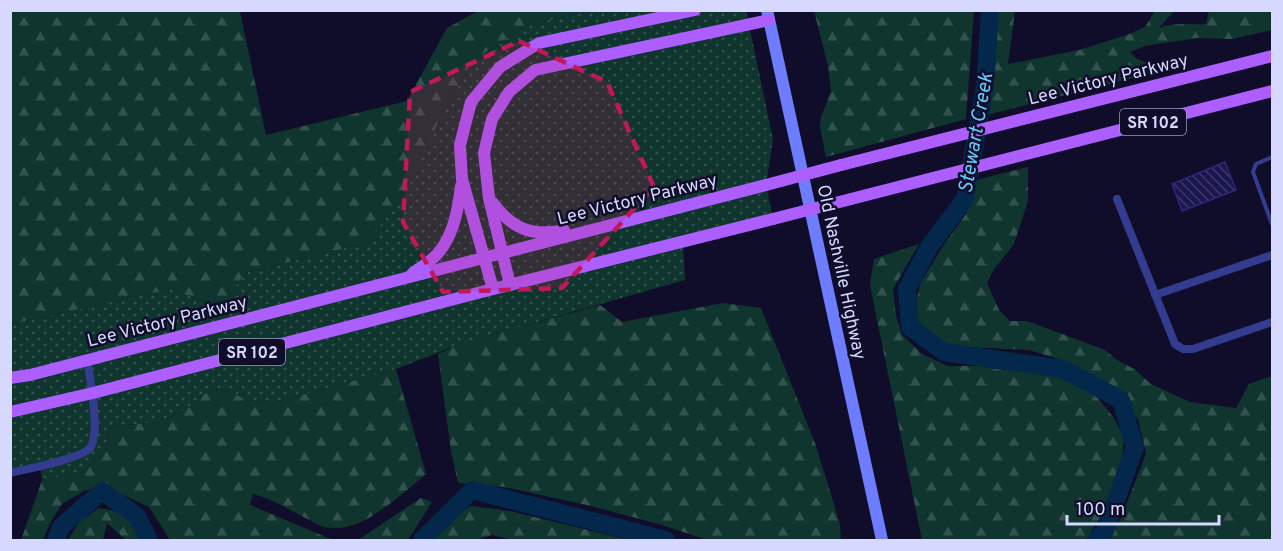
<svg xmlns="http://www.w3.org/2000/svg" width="1283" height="551" viewBox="0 0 1283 551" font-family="Overpass,sans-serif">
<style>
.grass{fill:url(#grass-dots)}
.forest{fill:url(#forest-firs)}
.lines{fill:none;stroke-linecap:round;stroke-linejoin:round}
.river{stroke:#04284c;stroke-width:18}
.building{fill:url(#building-back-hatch);stroke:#2c277c;stroke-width:1.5}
.lane{stroke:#333c8f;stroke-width:4}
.street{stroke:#333c8f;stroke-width:8}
.secondary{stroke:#6e7dff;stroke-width:12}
.primary{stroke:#ad5eff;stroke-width:12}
.primary-bridge{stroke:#ad5eff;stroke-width:12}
.marked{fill:#c2185b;fill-opacity:0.2;stroke:#c2185b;stroke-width:4.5;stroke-dasharray:12 8;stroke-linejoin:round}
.labels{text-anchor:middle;stroke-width:5;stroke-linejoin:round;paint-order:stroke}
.shield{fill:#0f0d2a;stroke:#9b9bbf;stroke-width:1.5}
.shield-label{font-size:16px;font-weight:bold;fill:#d7d8ff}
.street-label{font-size:18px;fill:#d7d8ff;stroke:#0f0d2a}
.water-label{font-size:20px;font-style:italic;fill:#65ccff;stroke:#0f0d2a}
</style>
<defs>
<pattern id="grass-dots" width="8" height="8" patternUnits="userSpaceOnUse" patternTransform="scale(1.5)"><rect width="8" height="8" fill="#10352f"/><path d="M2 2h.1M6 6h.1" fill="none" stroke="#32524e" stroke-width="1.8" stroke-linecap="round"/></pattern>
<pattern id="forest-firs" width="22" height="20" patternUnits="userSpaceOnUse" patternTransform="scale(1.5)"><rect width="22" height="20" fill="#10352f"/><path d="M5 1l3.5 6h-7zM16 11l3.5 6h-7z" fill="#32524e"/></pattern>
<pattern id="building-back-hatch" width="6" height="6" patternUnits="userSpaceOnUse" patternTransform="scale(1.5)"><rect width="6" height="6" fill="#1b174e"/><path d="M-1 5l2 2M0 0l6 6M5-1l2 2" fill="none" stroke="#3b3869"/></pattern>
</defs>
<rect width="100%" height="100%" fill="#0f0d2a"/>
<polygon class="grass" points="590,11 746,11 773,139 766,185 773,219 683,241 685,280 463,343 396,369 283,400 250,401 223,389 208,391 191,407 159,422 112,426 105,451 83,472 42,480 40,466 11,473 11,324 171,289 221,308 245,273 366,243 437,125 472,61 529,24"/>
<g class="forest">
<polygon points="10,11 240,11 266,135 407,101 447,28 478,11 590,11 529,24 472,61 437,125 405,195 366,243 245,273 221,308 171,289 11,324"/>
<polygon points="814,11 974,11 966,119 826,157 820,127 821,117 831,91 828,66"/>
<path d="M998 11H1015L1008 64 1079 50 1127 35 1145 27 1155 11H1174L1159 28C1174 22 1190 25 1206 24L1209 11H1272V30L1232 39 1197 38 1145 46 1130 52 1137 59 1157 66 1156 72 987 115Z"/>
<polygon points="1028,167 1028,201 1014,244 994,269 987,283 999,310 1010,321 1027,321 1105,350 1117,360 1134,369 1151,384 1190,402 1236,408 1249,384 1272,376 1272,540 1107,540 1121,518 1146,454 1138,419 1113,389 1069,362 1029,350 946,346 919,328 914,308 921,282 945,243 966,214 976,180"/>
<polygon points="919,244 893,289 896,316 902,335 922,354 948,366 978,366 1003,370 1037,370 1066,376 1092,391 1114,418 1124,438 1121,470 1104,511 1086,540 922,540 870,285 874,259"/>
<polygon points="723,303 761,308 815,443 840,524 841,540 707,540 662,525 591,506 504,487 458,483 451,451 438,354 462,343 600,305 622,322"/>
<path d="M396 369 426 474C400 495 355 541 319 525 296 514 276 500 253 494L250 505 333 540H170L149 507 104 486 84 491 62 504 50 523 43 540H21L42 480 83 472 105 451 112 426 159 422 191 407 208 391 223 389 250 401 283 400Z"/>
<polygon points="421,498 432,502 408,540 358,540"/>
<polygon points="471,506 510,511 629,540 513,540 492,535 476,540 430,540 451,517"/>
<path d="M99 508C123 511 132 519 143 540H126L107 523 103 540H68L80 521Z"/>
</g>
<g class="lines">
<g class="river">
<polyline points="990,10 985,86 965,199 929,247 907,289 910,327 944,352 1063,369 1121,400 1135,447 1105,531 1096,540"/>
<polyline points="56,540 61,527 102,491 137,516 149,540"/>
<polyline points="422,540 472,490 666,540"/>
</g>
</g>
<polygon class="building" points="1225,162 1236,190 1182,211 1172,184"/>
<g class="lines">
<polyline class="lane" points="1272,157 1256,164 1253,172 1272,224"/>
<g class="street">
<polyline points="1117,199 1175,344 1183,349 1193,349 1272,322"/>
<polyline points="1155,295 1272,255"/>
<path d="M10 473C26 469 81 459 90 448 101 433 90 378 87 360"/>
</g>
<polyline class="secondary" points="767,10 882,540"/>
<g class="primary">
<polyline points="841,165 1272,56"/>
<polyline points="851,199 1272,91"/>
<path d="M493 203C512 229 532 237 564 230"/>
<path d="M412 274C418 269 425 265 431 260 452 243 458 212 461 186"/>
<polyline points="510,285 489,198 484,153 492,119 509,92 535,70 769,20"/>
<polyline points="493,289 462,179 460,145 471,102 500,67 539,43 695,10"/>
<polyline points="10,378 30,375 766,185"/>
<polyline points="10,412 93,393 493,289 773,219"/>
</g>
<g class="primary-bridge">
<polyline points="766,185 841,165"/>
<polyline points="773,219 851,199"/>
</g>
</g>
<path class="marked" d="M519 41 607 82 654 187 562 288 443 292 403 222 410 92Z"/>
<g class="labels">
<g class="shield">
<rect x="1120" y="109" width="66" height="26" rx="4.5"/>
<rect x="219" y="339" width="66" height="26" rx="4.5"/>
</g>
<g class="shield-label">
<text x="1153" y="128">SR 102</text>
<text x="252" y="358">SR 102</text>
</g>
<g class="street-label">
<text transform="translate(1108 79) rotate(-14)" y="6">Lee Victory Parkway</text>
<text transform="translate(637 199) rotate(-14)" y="6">Lee Victory Parkway</text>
<text transform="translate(842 272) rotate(78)" y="6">Old Nashville Highway</text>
<text transform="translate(167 321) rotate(-14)" y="6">Lee Victory Parkway</text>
</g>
<g class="water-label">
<text transform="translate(975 133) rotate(-80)" y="7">Stewart Creek</text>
</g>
</g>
<rect width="1283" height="551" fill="none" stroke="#d7d8ff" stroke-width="24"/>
<path d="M1067 515v9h152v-9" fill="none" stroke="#d7d8ff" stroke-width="3"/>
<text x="1076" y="515" font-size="18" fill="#d7d8ff" stroke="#0f0d2a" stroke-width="4.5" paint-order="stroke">100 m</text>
</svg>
